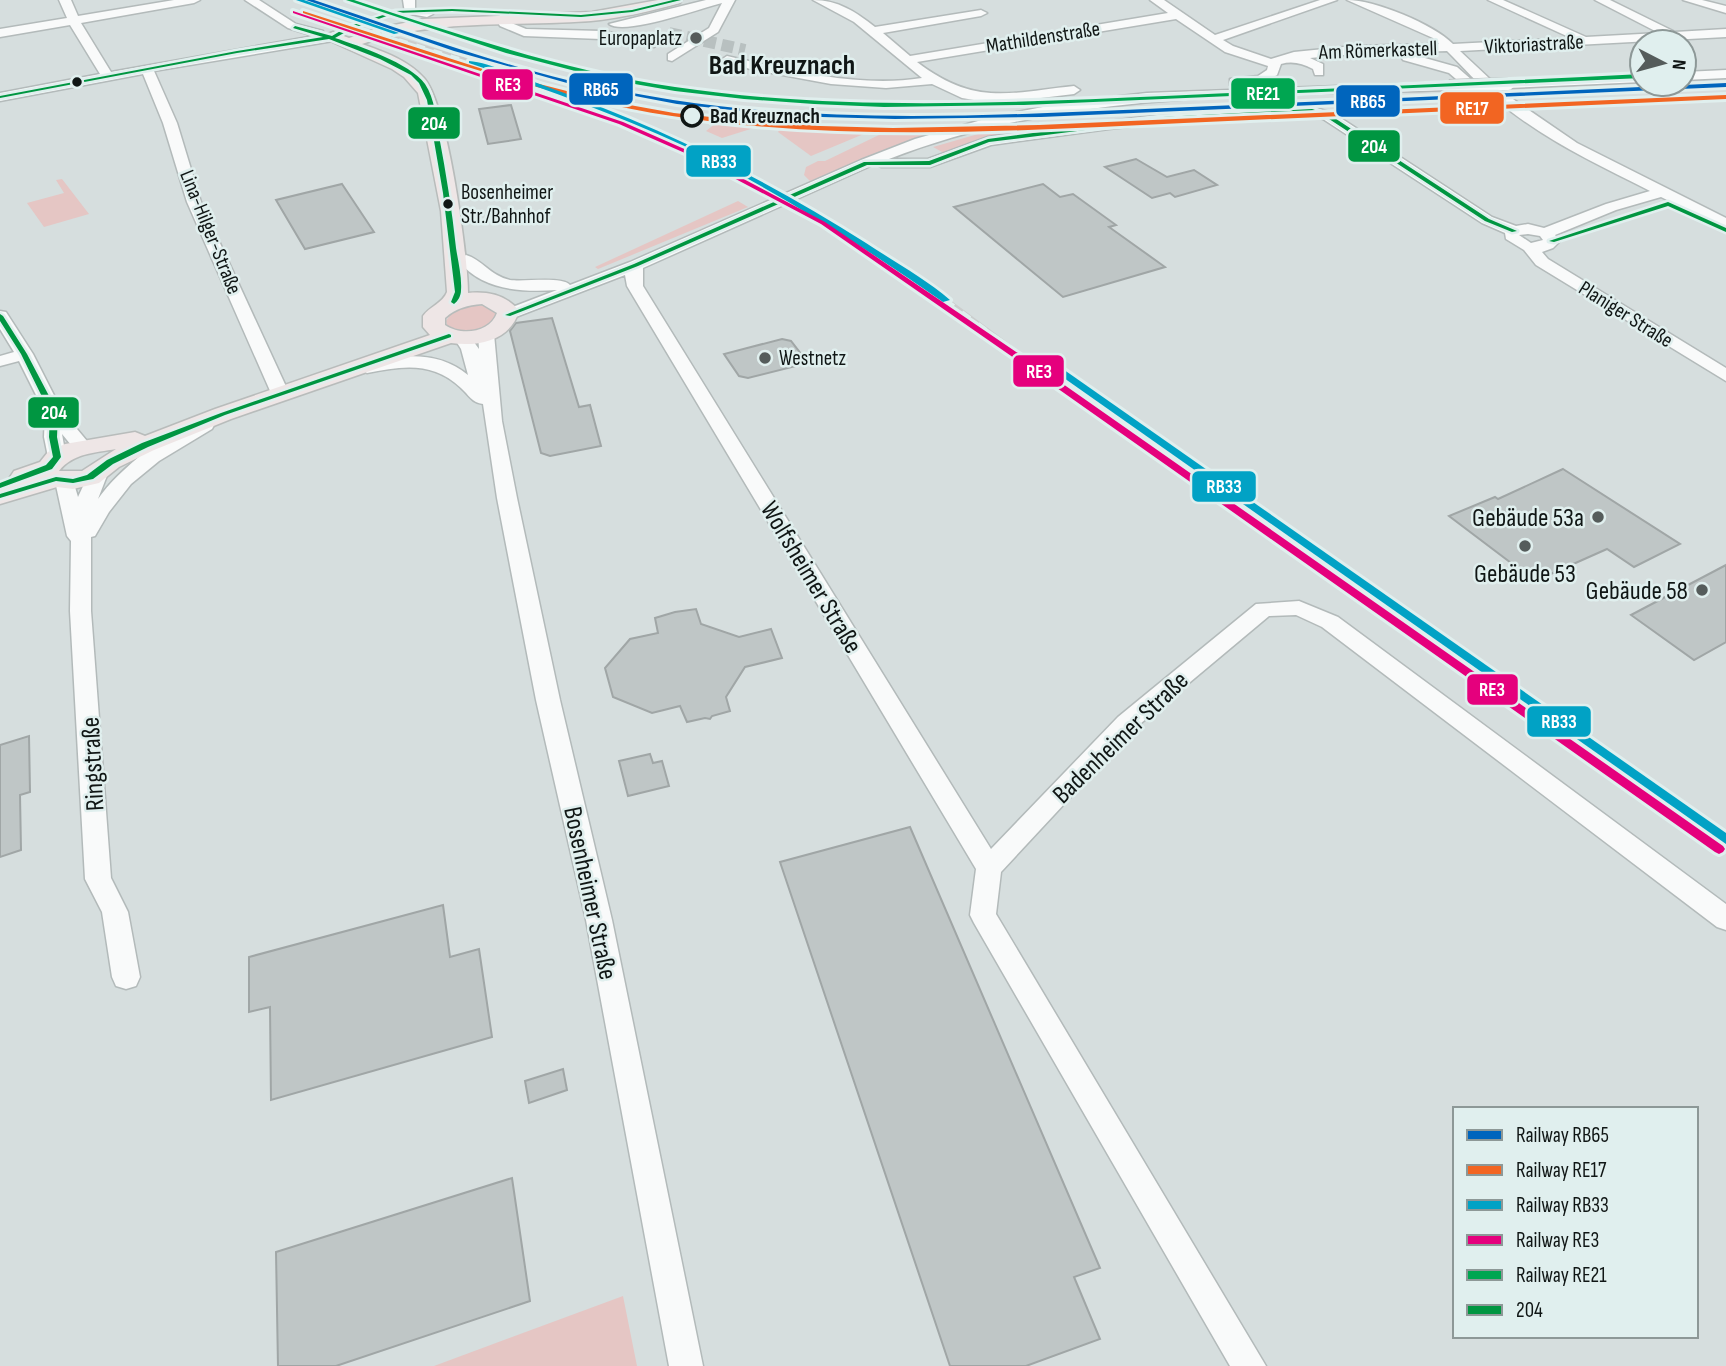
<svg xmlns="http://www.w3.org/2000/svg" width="1726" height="1366" viewBox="0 0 1726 1366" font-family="'Sofia Sans Condensed',sans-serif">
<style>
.green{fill:#e5c6c4}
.building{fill:#bfc6c6;stroke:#a0a6a6;stroke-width:2}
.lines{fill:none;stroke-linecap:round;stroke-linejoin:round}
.minor-tunnel{stroke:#b8c0c0;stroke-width:12;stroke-dasharray:12 6;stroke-linecap:butt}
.minor-casing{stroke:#b3baba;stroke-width:3}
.major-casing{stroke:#b8bcbb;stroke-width:3}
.minor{fill:#f9fafa;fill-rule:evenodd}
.major{fill:#eee6e6;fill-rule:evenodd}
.rail-far2-casing{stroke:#cbcdcd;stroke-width:4.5}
.rail-far1-casing{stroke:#cbcdcd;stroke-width:5}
.rail-casing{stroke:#cbcdcd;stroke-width:7}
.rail-far2{stroke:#e0efee;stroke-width:2.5;stroke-dasharray:9;stroke-linecap:butt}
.rail-far1{stroke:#e0efee;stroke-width:3.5;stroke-dasharray:10;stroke-linecap:butt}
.rail{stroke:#e0efee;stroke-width:4.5;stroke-dasharray:14;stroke-linecap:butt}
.minor-bridge-casing{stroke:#b3baba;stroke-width:14;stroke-linecap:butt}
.minor-bridge{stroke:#f9fafa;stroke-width:12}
.bus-1-casing{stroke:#e0efee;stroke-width:5}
.bus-1{fill:#009641;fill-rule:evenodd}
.rail-1-casing{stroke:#e0efee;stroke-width:6}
.rail-2-casing{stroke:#e0efee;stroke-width:6}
.rail-3-casing{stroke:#e0efee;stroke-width:6}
.rail-4-casing{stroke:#e0efee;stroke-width:6}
.rail-5-casing{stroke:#e0efee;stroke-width:6}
.rail-1{fill:#0065bd;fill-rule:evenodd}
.rail-2{fill:#f26522;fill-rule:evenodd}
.rail-3{fill:#01a2c5;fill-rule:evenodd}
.rail-4{fill:#e5007d;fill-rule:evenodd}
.rail-5{fill:#00a651;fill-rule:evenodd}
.poi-dot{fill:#555c5b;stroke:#e0efee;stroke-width:2.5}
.bus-dot{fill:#101615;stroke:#e0efee;stroke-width:2.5}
.stop-dot{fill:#e0efee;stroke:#101615;stroke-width:3.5}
.labels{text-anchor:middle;stroke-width:5;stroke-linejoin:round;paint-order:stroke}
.far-street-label{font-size:21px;fill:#101615;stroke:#e0efee}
.far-poi-label{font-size:21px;fill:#101615;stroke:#e0efee;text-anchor:end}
.far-stop-label{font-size:21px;font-weight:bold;fill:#101615;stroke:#e0efee;text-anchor:start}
.far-bus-label{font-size:21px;fill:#101615;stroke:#e0efee;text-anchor:start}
.poi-label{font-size:26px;fill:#101615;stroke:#e0efee;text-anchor:end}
.street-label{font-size:26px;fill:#101615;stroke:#e0efee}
.far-district-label{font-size:28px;font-weight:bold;fill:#101615;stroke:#e0efee}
.line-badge{stroke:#e0efee;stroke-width:2.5}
.badge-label{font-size:19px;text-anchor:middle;font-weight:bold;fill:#fff}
</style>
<rect width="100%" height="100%" fill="#d6dede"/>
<g class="green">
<polygon points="721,119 766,124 722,138 706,131"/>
<polygon points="1078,123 972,143 944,153 933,147 1006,126"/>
<polygon points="783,125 890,126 871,131 811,156 778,132"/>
<polygon points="913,129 940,129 810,181 804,175 806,167 818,161 825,161 881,134"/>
<polygon points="62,179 89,214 44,227 27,203 64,193 56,180"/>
<polygon points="738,201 748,207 598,269 595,267"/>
<path d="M473 305 487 306 496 312 495 321C480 330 463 337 447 325L446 321 452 312Z"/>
<polygon points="623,1296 637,1366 434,1366"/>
</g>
<g class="building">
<polygon points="511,105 521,139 488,144 479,109"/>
<polygon points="1136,159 1167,177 1194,170 1217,185 1175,197 1170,193 1152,198 1105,167"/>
<polygon points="342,184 374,232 305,249 276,200"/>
<polygon points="1043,184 1060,197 1073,194 1116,225 1109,227 1165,267 1063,297 954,207"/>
<polygon points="552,318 579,407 590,405 601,446 550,456 541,453 510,331 516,323"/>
<polygon points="782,339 791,341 808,363 748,378 739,376 724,354"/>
<polygon points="1563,469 1680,544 1634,567 1607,549 1535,581 1449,516 1495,497 1498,499"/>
<polygon points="1726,565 1726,642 1694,660 1631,615"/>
<polygon points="696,609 701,624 739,637 771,629 782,658 745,667 726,697 730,711 712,716 710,719 705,718 687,722 680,706 652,713 613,697 605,668 630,639 658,633 655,618 675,612"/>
<polygon points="29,736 30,792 20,795 21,850 0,857 0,745"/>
<polygon points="650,754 653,763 662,761 669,786 628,796 619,761"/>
<polygon points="910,827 1100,1268 1074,1277 1100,1339 1026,1366 950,1366 780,862"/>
<polygon points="443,905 450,957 479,949 492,1037 271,1100 270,1007 249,1012 249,957"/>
<polygon points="563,1069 567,1090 529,1103 525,1081"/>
<polygon points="512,1178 530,1301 336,1366 278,1366 276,1252"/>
</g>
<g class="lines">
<polyline class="minor-tunnel" points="669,33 745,50"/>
<defs>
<g id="minor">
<polygon points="59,0 71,0 78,16 174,0 200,0 194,3 81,23 111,72 314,36 288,28 245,0 259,0 296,24 323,31 324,35 333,33 339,37 333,41 154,71 177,123 201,202 289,393 286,397 280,398 271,393 187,202 163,123 143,74 0,101 0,93 100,74 70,25 0,37 0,29 67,18"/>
<polygon points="403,0 415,0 415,9 433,14 427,17 405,13"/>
<path d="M706 0H735L718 32 672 61 668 60V54L709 28 722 3C701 8 625 36 609 24Z"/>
<path d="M813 0C838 0 856 12 875 27L981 10 987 13 981 16 883 33 910 56 1168 13 1150 0H1164L1215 35 1320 0H1337L1223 40 1233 46 1271 59 1294 52 1354 46 1439 44 1433 38 1347 0C1375 0 1433 24 1453 44L1571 38 1488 0H1503L1586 37 1659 33 1595 0H1610L1675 32 1726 29V37L1460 51 1507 95 1577 143 1726 218V229L1661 197 1616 210 1555 235 1560 241 1553 248 1542 252 1548 259 1726 368V381L1536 265 1524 250 1506 239 1505 233 1482 223 1323 119 1311 115 1163 123 1109 129 991 145 930 167H881L875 164 643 268V286L991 849 1118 717 1256 604 1299 601 1338 617 1726 904V930L1717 927 1322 627 1296 615 1269 616 1134 729 1001 872 996 914 1266 1366H1230L974 923 970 915 976 869 627 286 625 275 508 320 502 319 500 315 502 311 557 290C521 292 482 291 458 260L466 255C481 259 491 276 510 280 525 282 562 276 570 285L630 262 861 160 915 139 992 117 1068 102 1147 93 1449 82 1455 86 1449 90C1261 97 1068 89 889 159H928L988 137 1109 121 1163 115 1312 107 1333 113 1492 217 1516 226 1528 224 1544 228 1606 204 1650 191C1597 164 1542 139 1497 100 1479 85 1463 67 1447 51L1354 54 1310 58 1323 64V75H1315L1313 69C1302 63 1292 61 1281 64L1277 75 1265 82 1234 86 1230 85V79L1258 76 1267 70 1268 66 1225 52 1176 19 917 62C975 106 1008 93 1074 86L1080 90 1074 94 1007 102 980 101 962 98 932 84 886 88 831 84 750 69 721 60 727 56C789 70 858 88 922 78L854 22ZM1528 234 1540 236 1543 240 1531 243 1519 235Z"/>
<polygon points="1683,0 1702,0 1726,6 1726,13"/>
<polygon points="505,11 511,14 509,22 526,29 601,31 654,39 660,43 654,47 601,39 524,36 500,26 496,19"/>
<polygon points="1407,53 1457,67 1481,88 1475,92 1470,91 1449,73 1403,60 1401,57"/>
<polygon points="1726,70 1726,78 1684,80 1684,72"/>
<polygon points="1642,74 1642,82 1508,88 1502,84 1508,80"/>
<polygon points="0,311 6,312 33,354 62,411 92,447 90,451 76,451 62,434 66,457 57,463 48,457 44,437 45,413 19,361 0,366 0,356 14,352 0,329"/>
<path d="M486 329 494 334 502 421 517 498 560 700 612 920 703 1366H669L586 920 536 700 497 498 483 404C472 403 469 395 461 388 433 361 402 366 367 373L358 368 361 364C397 355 437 349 468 375L461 349 454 338 456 334H468L479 349 478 334Z"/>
<path d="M205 419 214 425 212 429 159 461 131 484 109 512 95 536 91 537V611L111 878 128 912 140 977 136 986 126 989 116 986 112 977 102 912 85 879 70 611 71 541 67 536 55 481 58 477H72L78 497 91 469H105L108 473 98 499C118 470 170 428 205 419Z"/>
</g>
<path id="major" d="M658 0H682L680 3C651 11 622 18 591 21 514 27 436 18 362 44 384 52 408 60 424 78 447 103 468 254 468 293 488 291 507 295 519 311 510 341 478 347 451 343L231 419 154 450 119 467 99 483 73 489 57 487 0 504V488L16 483 10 477 14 471 40 462 48 452 65 444 135 432 145 436 215 409 430 335 423 327V316C430 306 443 303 447 292L441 211 418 93 404 77 392 69 328 40 325 37 328 34 333 32 349 38 379 28 424 19 592 12ZM482 304 497 313C490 333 461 336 445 325V318C456 308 468 305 482 304ZM116 449 82 471H59C73 453 95 453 116 449Z"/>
</defs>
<use href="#minor" class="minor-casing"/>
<use href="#major" class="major-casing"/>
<use href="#minor" class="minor"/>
<use href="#major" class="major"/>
<defs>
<polyline id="rail-far2" points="382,34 471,62"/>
<polyline id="rail-far1" points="946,300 1049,376"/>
<polyline id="rail" points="1046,374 1095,410"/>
</defs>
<use href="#rail-far2" class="rail-far2-casing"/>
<use href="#rail-far1" class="rail-far1-casing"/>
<use href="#rail" class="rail-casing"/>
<use href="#rail-far2" class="rail-far2"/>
<use href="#rail-far1" class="rail-far1"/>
<use href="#rail" class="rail"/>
<defs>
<polyline id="minor-bridge" points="1449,86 1508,84"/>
</defs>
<use href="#minor-bridge" class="minor-bridge-casing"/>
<use href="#minor-bridge" class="minor-bridge"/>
<defs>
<g id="bus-1">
<path d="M673 0H681L632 12 581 17 452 11 395 13 351 29 335 38C359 46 410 63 425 84 435 99 436 119 439 136 446 173 452 210 456 248 458 261 462 277 461 290 461 296 458 301 454 304L451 302 455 292 443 193 427 100 419 83 411 75 380 59 329 39 237 53 0 98V96L237 51 323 37 293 28 295 26 332 36 347 27 395 11 452 9 581 15 632 10Z"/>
<polygon points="1312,109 1330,115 1489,219 1517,231 1512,232 1485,221 1326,117 1312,113 1163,121 1109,127 989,142 930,165 867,165 638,266 510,316 505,315 634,264 864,162 929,161 988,139 1109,123 1163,117"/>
<polygon points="1668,202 1726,228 1726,232 1668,206 1554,242 1549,241"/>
<polygon points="0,314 3,316 27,354 58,413 57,437 61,457 52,469 0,488 0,483 46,465 53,457 49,437 50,413 21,354 0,321"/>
<polygon points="449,334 451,335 451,337 225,415 148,447 113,464 93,479 73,483 56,481 0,498 0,494 56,477 73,479 87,475 107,460 142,443 221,413"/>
</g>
</defs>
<use href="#bus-1" class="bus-1-casing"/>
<use href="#bus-1" class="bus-1"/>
<defs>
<path id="rail-1" d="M306 0H314C398 28 481 59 567 80 602 88 638 94 673 100 836 125 1003 115 1167 108 1353 100 1540 92 1726 83V87L1041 117 895 119 822 117 750 112 677 104 567 83 454 51Z"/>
<path id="rail-2" d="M303 11 492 72 602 100 674 113 747 121 820 126 893 128 1039 125 1726 95V99C1545 107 1365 115 1184 123 1014 131 841 142 672 116 545 96 425 54 303 13Z"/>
<g id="rail-3">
<polygon points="296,0 304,0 399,33 394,34"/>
<path d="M469 61C488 62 525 79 545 86 658 126 764 178 866 243 893 261 926 279 950 300L943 302C867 249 789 199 707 157 630 119 550 91 469 63Z"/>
<polygon points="1054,367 1060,367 1726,833 1726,844 1054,371"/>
</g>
<polygon id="rail-4" points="293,11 623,122 698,155 825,222 1053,377 1723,846 1725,849 1723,852 1719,854 1715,852 1047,381 821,224 694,157 619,124 293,13"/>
<path id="rail-5" d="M346 0H354C460 35 565 71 675 87 837 111 1002 103 1165 96 1324 89 1483 82 1642 74V78L1024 105 884 107 814 104 744 99 675 91 606 79 506 53Z"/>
</defs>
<use href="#rail-1" class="rail-1-casing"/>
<use href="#rail-2" class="rail-2-casing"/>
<use href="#rail-3" class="rail-3-casing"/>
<use href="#rail-4" class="rail-4-casing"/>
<use href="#rail-5" class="rail-5-casing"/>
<use href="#rail-1" class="rail-1"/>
<use href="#rail-2" class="rail-2"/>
<use href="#rail-3" class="rail-3"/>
<use href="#rail-4" class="rail-4"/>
<use href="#rail-5" class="rail-5"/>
</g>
<g class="poi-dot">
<circle cx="696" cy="38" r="7"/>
<circle cx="765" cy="358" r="7"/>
<circle cx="1598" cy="517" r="7"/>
<circle cx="1525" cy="546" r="7"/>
<circle cx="1702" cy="590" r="7"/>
</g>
<g class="bus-dot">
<circle cx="77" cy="82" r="6"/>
<circle cx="448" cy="204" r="6"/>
</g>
<circle class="stop-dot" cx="692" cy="116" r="10"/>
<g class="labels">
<g class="far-street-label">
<text transform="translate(1043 37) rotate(-9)" y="7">Mathildenstraße</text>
<text transform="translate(1534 44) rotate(-3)" y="7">Viktoriastraße</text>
<text transform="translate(1378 50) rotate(-2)" y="7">Am Römerkastell</text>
<text transform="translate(211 232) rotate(68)" y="7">Lina-Hilger-Straße</text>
<text transform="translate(1626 314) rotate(32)" y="7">Planiger Straße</text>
</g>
<g class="far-poi-label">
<text x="682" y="45">Europaplatz</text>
<text x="779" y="365" text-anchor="start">Westnetz</text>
</g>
<g class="far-stop-label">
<text x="710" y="123">Bad Kreuznach</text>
</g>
<g class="far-bus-label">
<text x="461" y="199">Bosenheimer<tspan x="461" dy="24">Str./Bahnhof</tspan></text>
</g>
<g class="poi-label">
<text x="1584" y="526">Gebäude 53a</text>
<text x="1525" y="582" text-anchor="middle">Gebäude 53</text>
<text x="1688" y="599">Gebäude 58</text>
</g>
<g class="street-label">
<text transform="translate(812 577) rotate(59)" y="9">Wolfsheimer Straße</text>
<text transform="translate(1120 737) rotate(-44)" y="9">Badenheimer Straße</text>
<text transform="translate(92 764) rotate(-93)" y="9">Ringstraße</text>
<text transform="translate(591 893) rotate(78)" y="9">Bosenheimer Straße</text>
</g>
<g class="far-district-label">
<text x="782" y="74">Bad Kreuznach</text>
</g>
</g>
<g class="line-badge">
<rect x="481" y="68" width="53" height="33" rx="7" fill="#e5007d"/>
<rect x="568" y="72" width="66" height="34" rx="7" fill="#0065bd"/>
<rect x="1230" y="77" width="66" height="33" rx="7" fill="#00a651"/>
<rect x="1335" y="84" width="66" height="34" rx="7" fill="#0065bd"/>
<rect x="1439" y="91" width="66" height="34" rx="7" fill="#f26522"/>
<rect x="407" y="106" width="54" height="34" rx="7" fill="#009641"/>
<rect x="1347" y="129" width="54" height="34" rx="7" fill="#009641"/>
<rect x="685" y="144" width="67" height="34" rx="7" fill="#01a2c5"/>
<rect x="1012" y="354" width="53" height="34" rx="7" fill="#e5007d"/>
<rect x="27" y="396" width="53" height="33" rx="7" fill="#009641"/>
<rect x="1191" y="470" width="66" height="33" rx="7" fill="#01a2c5"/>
<rect x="1466" y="673" width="53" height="33" rx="7" fill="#e5007d"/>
<rect x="1526" y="705" width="66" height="33" rx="7" fill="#01a2c5"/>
</g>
<g class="badge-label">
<text x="508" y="91">RE3</text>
<text x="601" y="96">RB65</text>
<text x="1263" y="100">RE21</text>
<text x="1368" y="108">RB65</text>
<text x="1472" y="115">RE17</text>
<text x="434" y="130">204</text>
<text x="1374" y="153">204</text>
<text x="719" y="168">RB33</text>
<text x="1039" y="378">RE3</text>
<text x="54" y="419">204</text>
<text x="1224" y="493">RB33</text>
<text x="1492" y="696">RE3</text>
<text x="1559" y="728">RB33</text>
</g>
<rect x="1453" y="1107" width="245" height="231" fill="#e0efee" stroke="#8d9897" stroke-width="2"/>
<rect x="1467" y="1130" width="35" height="10" fill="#0065bd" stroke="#8d9897" stroke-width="2"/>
<text x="1516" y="1142" font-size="21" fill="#101615">Railway RB65</text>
<rect x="1467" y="1165" width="35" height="10" fill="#f26522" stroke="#8d9897" stroke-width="2"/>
<text x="1516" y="1177" font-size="21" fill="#101615">Railway RE17</text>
<rect x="1467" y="1200" width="35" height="10" fill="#01a2c5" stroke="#8d9897" stroke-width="2"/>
<text x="1516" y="1212" font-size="21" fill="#101615">Railway RB33</text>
<rect x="1467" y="1235" width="35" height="10" fill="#e5007d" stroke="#8d9897" stroke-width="2"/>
<text x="1516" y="1247" font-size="21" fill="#101615">Railway RE3</text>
<rect x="1467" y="1270" width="35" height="10" fill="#00a651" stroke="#8d9897" stroke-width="2"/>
<text x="1516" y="1282" font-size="21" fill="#101615">Railway RE21</text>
<rect x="1467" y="1305" width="35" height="10" fill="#009641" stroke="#8d9897" stroke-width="2"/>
<text x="1516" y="1317" font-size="21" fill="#101615">204</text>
<g transform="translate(1663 63) rotate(96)"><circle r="33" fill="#e0efee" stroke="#8d9897" stroke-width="2"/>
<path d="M0-5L12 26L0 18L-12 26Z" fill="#555c5b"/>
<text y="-10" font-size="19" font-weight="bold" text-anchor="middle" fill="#101615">N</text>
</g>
</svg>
